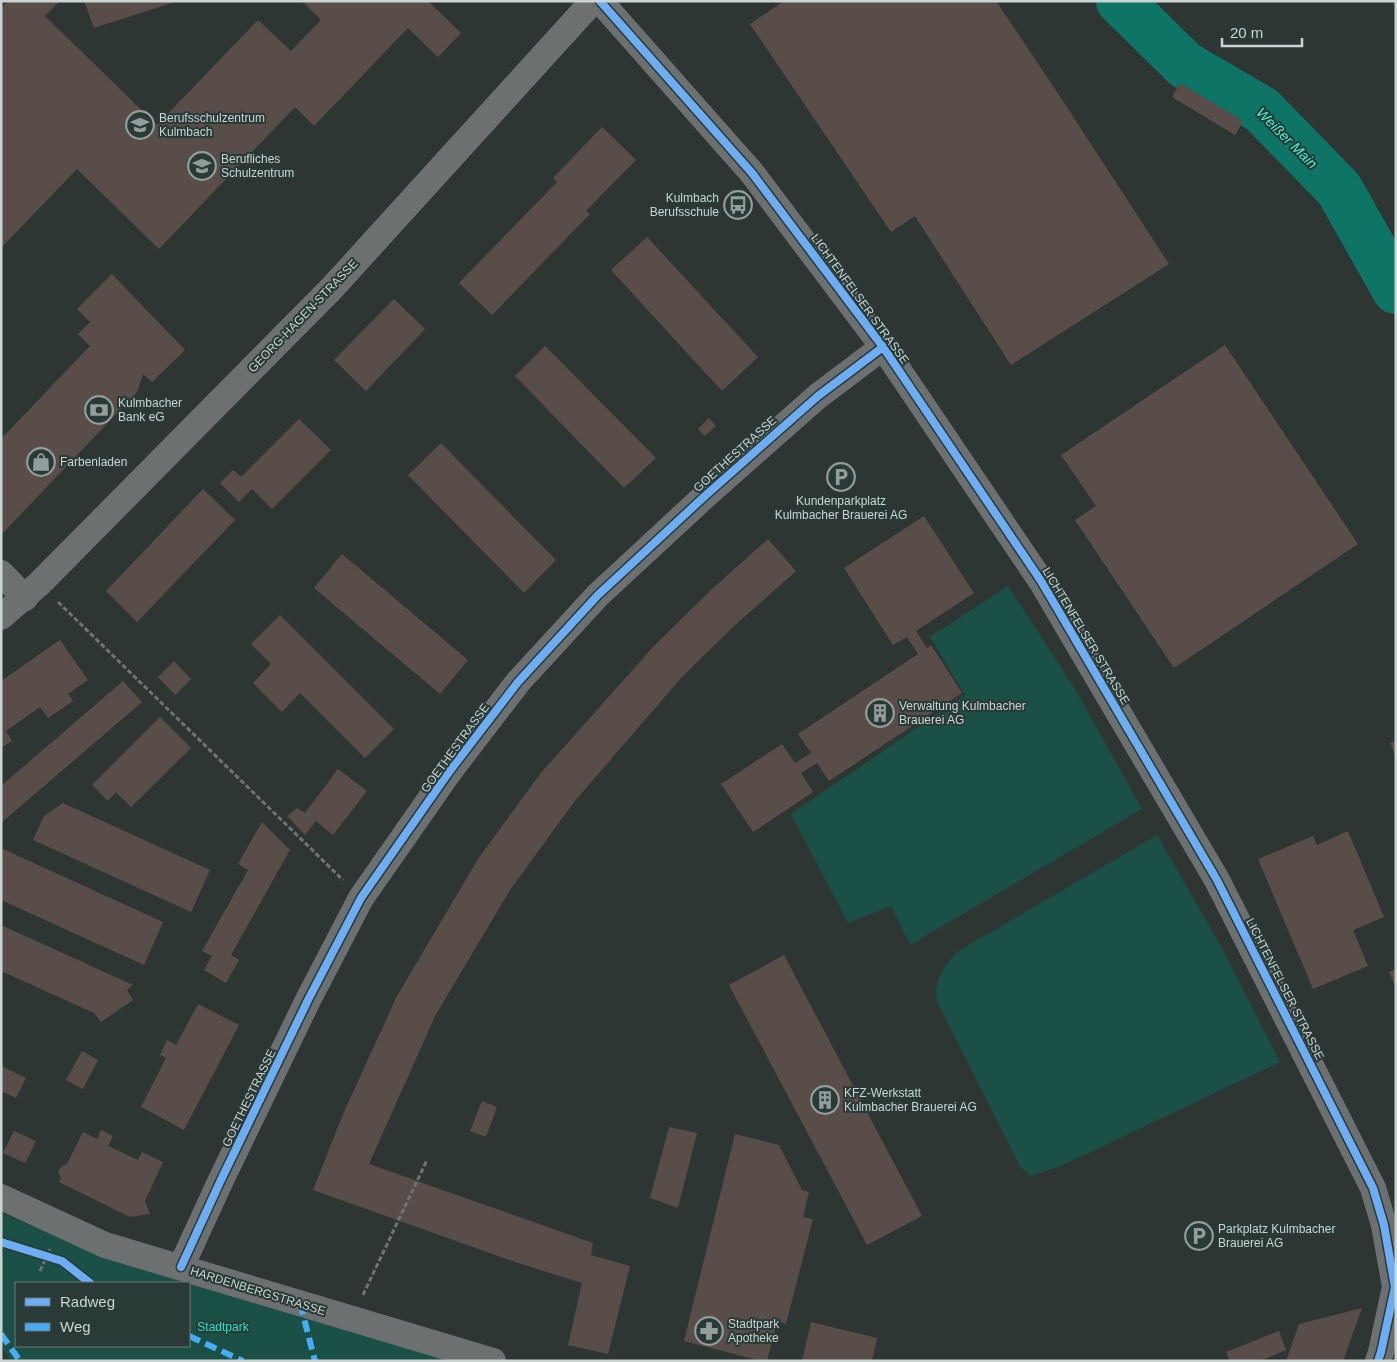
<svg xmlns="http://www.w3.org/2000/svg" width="1397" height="1362" viewBox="0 0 1397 1362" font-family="Helvetica,sans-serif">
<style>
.green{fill:#1b5046;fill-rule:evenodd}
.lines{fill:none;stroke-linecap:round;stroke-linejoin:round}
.river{stroke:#0e7465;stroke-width:48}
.building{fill:#594d49}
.path{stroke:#6f7372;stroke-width:3;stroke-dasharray:5 2.5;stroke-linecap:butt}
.minor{stroke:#6d7070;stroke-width:26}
.quiet{stroke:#46acf6;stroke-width:6;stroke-dasharray:12 6;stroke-linecap:butt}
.cycleway-casing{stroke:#2a3a36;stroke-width:11}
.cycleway{stroke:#6dadf4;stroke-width:8}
.labels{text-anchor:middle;stroke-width:4;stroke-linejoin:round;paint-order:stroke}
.poi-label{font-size:12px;fill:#cad4d2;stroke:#2a3a36;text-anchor:start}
.street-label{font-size:12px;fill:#cad4d2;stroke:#2a3a36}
.park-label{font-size:12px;fill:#20e3c7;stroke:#2a3a36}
.water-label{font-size:14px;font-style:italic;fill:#44f6d9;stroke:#2a3a36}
</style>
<rect width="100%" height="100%" fill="#2e3634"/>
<g class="green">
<polygon points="1008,586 1075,689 1142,809 910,945 891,906 848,923 791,814 965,695 930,637"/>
<path d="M1157 835 1226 955 1280 1062 1063 1165 1032 1176 1021 1168 937 1001C933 981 945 966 957 952Z"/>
<path d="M1 1213 96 1252 448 1361H11L1 1347ZM16 1283H189V1346H16Z"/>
</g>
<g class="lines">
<polyline class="river" points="1120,1 1185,65 1262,110 1339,189 1396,290"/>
</g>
<g class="building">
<polygon points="8,1 60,1 45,16 157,125 258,20 291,51 321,20 302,1 428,1 461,33 438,57 408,28 314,126 295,107 159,249 77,169 1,248 1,8"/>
<polygon points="84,1 175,1 175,2 94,28"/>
<polygon points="784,1 996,1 1063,101 1169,264 1011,365 915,216 891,232 750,24"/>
<polygon points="1180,83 1243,121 1235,135 1172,97"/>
<polygon points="602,127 636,160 586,211 590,214 492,315 459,283 557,182 553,178"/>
<polygon points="647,237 758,357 722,391 611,270"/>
<polygon points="112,274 185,350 152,382 143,374 137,392 1,535 1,439 90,346 78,334 90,322 77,309"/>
<polygon points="394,299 425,329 366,391 334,360"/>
<polygon points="1225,345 1358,544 1174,668 1075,520 1096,506 1061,455"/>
<polygon points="545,346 656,458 624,488 515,376"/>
<polygon points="709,418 716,426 705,436 698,429"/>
<polygon points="299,419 331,450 272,509 252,489 239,502 220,483 233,470 241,477"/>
<polygon points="441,443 556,560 524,593 408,475"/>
<polygon points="203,489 235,520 137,622 106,591"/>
<polygon points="924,516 974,593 916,631 927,648 931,645 962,693 829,781 817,763 801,773 813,792 753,832 721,784 782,744 795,763 811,753 798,734 918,654 907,637 893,645 844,568"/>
<polygon points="768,539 796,571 734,626 682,677 574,802 510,890 435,1016 369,1164 593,1243 591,1255 630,1266 608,1354 568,1345 582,1283 512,1261 313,1190 343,1114 397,996 478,859 540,774 654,646 710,591"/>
<polygon points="342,554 468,660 440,694 314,588"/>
<polygon points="280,615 394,729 365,758 300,693 282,712 253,683 271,664 251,644"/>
<polygon points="60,640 88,680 68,694 73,701 48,718 40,707 6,731 12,741 1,748 1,681"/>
<polygon points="174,661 191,679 175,695 158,677"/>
<polygon points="123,681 142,702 1,823 1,786"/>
<polygon points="160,717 191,748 131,807 116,792 108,801 92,785"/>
<polygon points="1396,741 1396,757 1390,743"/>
<polygon points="338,769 367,791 333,835 316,821 305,835 287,816 297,808 305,813"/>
<polygon points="63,803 210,870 191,912 33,840 44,816"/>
<polygon points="262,822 290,850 231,955 239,960 226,983 204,970 212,956 202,951 248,870 238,864"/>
<polygon points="1348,831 1384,917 1353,930 1368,966 1313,989 1258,859 1313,836 1317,845"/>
<polygon points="3,849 163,922 144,965 1,900 1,851"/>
<polygon points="1,925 133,985 127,990 133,1000 101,1022 94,1013 1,971"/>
<polygon points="784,955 922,1216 867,1245 729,985"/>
<polygon points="1396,969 1396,988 1389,972"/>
<polygon points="198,1004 239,1025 184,1130 141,1107 166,1058 160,1055 167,1040 176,1045"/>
<polygon points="82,1051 98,1060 83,1089 66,1080"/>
<polygon points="1,1066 26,1078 16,1098 1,1091"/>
<polygon points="482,1101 497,1107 486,1137 470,1131"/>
<polygon points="669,1127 697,1133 678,1208 650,1198"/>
<polygon points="101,1130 113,1136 108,1146 138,1160 142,1152 163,1162 145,1201 150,1214 130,1217 59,1182 61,1178 58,1172 62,1166 67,1164 83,1132 97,1139"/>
<polygon points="14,1131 36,1141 25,1163 3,1153"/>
<polygon points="735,1134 779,1145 802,1190 809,1192 803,1217 813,1219 786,1324 777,1321 767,1361 761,1361 684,1341"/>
<polygon points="1362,1308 1343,1361 1286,1361 1299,1324"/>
<polygon points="811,1322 877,1338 872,1361 802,1361"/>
<polygon points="1279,1331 1286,1350 1260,1361 1230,1361 1226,1352"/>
</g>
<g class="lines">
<g class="path">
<polyline points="58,602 343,880"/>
<polyline points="40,1271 50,1249"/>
<polyline points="363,1295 427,1160"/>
</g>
<g class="minor">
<polyline points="600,1 752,173 883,347 1041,581 1217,880 1373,1188 1384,1225 1395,1287 1381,1352 1378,1361"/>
<polyline points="1,573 25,598"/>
<polyline points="1,617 39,584 332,288 593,1"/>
<polyline points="1,1197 105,1245 493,1361"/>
<polyline points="181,1267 220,1182 308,1000 361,898 449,772 518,682 598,595 706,495 818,396 883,347"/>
</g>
<g class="quiet">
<polyline points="300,1303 315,1361"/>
<polyline points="1,1334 20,1361"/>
<polyline points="189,1336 243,1361"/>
</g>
<defs>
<g id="cycleway">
<polyline points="600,1 752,173 883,347 1041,581 1217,880 1373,1188 1384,1225 1395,1287 1381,1352 1378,1361"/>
<polyline points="1,1242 62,1261 90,1283"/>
<polyline points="181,1267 220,1182 308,1000 361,898 449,772 518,682 598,595 706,495 818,396 883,347"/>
</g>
</defs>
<use href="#cycleway" class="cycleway-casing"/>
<use href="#cycleway" class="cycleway"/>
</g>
<defs>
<symbol id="school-ring" viewBox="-11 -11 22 22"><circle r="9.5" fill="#2a3a36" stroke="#939d9b" stroke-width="1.5"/><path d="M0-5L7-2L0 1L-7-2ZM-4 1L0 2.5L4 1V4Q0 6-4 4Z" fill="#939d9b"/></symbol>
<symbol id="bus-ring" viewBox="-11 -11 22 22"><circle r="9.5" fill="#2a3a36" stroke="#939d9b" stroke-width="1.5"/><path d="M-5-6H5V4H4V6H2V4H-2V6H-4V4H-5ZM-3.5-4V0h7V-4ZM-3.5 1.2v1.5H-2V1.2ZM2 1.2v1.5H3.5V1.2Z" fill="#939d9b"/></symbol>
<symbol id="bank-ring" viewBox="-11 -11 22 22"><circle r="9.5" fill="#2a3a36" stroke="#939d9b" stroke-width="1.5"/><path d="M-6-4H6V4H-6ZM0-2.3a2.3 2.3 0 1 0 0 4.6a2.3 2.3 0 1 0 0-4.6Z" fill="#939d9b"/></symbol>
<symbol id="shop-ring" viewBox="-11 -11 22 22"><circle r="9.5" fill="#2a3a36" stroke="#939d9b" stroke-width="1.5"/><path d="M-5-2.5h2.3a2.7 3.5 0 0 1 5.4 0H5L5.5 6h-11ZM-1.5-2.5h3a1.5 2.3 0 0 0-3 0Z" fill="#939d9b"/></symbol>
<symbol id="parking-ring" viewBox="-11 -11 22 22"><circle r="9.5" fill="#2a3a36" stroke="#939d9b" stroke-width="1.5"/><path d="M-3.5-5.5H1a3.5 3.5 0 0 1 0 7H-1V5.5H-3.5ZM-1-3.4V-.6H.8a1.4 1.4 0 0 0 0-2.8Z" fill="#939d9b"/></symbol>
<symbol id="building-ring" viewBox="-11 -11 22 22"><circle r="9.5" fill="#2a3a36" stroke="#939d9b" stroke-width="1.5"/><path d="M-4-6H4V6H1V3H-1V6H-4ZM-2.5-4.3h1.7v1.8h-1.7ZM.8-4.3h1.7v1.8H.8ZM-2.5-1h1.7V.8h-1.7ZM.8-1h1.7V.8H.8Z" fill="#939d9b"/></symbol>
<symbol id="pharmacy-ring" viewBox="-11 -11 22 22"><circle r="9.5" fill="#2a3a36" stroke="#939d9b" stroke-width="1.5"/><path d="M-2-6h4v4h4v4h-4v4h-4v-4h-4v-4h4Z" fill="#939d9b"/></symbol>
</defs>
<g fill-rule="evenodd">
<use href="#school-ring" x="124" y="109" width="32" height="32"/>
<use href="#school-ring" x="186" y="150" width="32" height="32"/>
<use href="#bus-ring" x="722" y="189" width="32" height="32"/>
<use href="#bank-ring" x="83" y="394" width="32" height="32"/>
<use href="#shop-ring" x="25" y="446" width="32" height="32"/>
<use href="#parking-ring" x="825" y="461" width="32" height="32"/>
<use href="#building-ring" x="864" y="697" width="32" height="32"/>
<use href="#building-ring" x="809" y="1084" width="32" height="32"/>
<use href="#parking-ring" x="1183" y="1220" width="32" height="32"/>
<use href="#pharmacy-ring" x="693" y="1315" width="32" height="32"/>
</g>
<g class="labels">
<g class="poi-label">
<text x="159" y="122">Berufsschulzentrum<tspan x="159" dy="14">Kulmbach</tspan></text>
<text x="221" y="163">Berufliches<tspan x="221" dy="14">Schulzentrum</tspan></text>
<text x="719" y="202" text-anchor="end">Kulmbach<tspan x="719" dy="14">Berufsschule</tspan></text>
<text x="118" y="407">Kulmbacher<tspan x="118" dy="14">Bank eG</tspan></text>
<text x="60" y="466">Farbenladen</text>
<text x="841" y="505" text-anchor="middle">Kundenparkplatz<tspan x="841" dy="14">Kulmbacher Brauerei AG</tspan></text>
<text x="899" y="710">Verwaltung Kulmbacher<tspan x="899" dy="14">Brauerei AG</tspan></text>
<text x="844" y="1097">KFZ-Werkstatt<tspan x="844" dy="14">Kulmbacher Brauerei AG</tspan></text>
<text x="1218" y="1233">Parkplatz Kulmbacher<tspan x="1218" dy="14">Brauerei AG</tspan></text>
<text x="728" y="1328">Stadtpark<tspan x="728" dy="14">Apotheke</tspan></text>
</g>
<g class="street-label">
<text transform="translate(860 299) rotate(54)" y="4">LICHTENFELSER STRASSE</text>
<text transform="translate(303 316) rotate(-46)" y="4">GEORG-HAGEN-STRASSE</text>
<text transform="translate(735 454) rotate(-42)" y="4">GOETHESTRASSE</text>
<text transform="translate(1086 636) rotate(59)" y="4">LICHTENFELSER STRASSE</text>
<text transform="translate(455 748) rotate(-54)" y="4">GOETHESTRASSE</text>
<text transform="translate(1285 989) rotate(63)" y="4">LICHTENFELSER STRASSE</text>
<text transform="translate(249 1098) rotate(-64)" y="4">GOETHESTRASSE</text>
<text transform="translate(258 1291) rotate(17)" y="4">HARDENBERGSTRASSE</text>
</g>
<g class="park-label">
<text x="223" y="1331">Stadtpark</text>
</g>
<g class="water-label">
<text transform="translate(1287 138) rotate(45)" y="5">Weißer Main</text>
</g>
</g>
<rect width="1397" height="1362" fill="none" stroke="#cad4d2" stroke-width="5"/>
<rect x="15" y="1282" width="175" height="65" fill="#2a3a36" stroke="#6a7874"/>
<rect x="25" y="1298" width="25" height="8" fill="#6dadf4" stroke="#6a7874"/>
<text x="60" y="1307" font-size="15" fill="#cad4d2">Radweg</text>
<rect x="25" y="1323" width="25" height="8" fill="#46acf6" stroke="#6a7874"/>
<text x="60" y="1332" font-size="15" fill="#cad4d2">Weg</text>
<path d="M1222 38v8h80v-8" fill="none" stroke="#cad4d2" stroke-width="2.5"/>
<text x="1230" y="38" font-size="15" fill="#cad4d2" stroke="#2a3a36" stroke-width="4" paint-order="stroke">20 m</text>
</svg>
